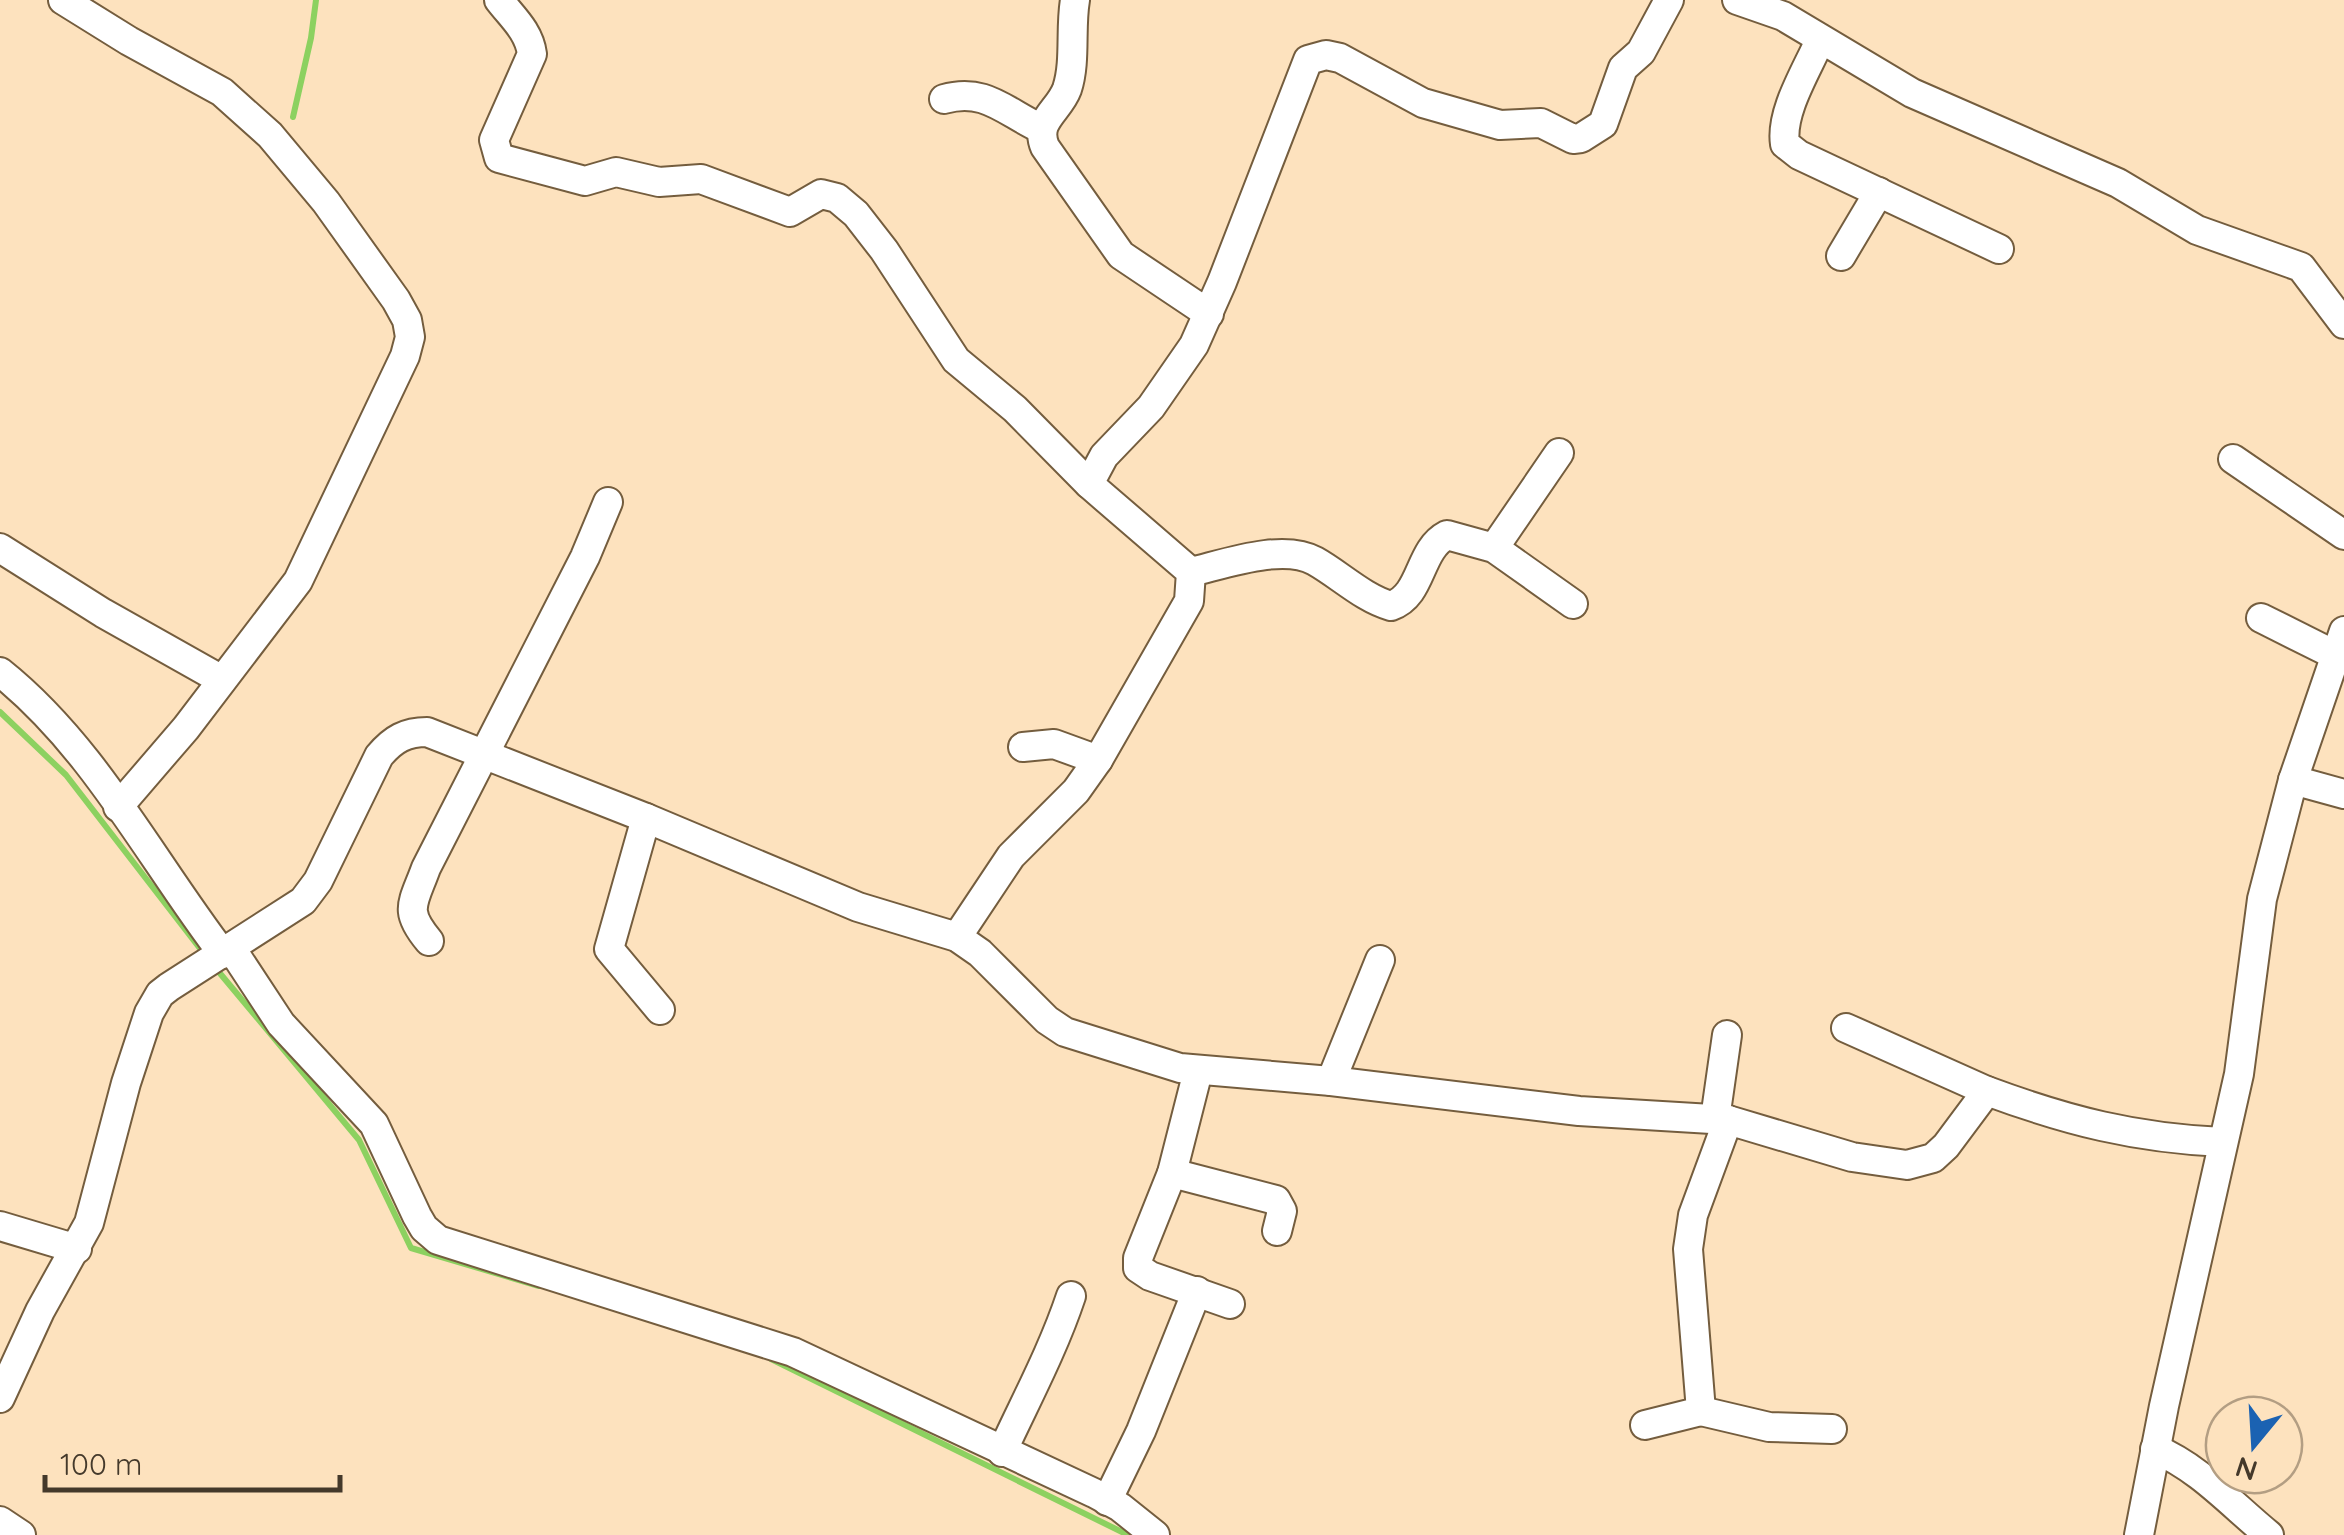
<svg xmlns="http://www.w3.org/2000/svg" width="2344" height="1535" viewBox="0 0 2344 1535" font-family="Quicksand,sans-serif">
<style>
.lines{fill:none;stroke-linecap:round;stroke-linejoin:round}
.stream{stroke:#8cd160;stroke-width:6}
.minor-casing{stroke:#745d3e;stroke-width:32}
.minor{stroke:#fff;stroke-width:28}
</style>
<rect width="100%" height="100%" fill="#fde2be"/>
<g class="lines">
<g class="stream">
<polyline points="293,117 311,38 316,0"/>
<polyline points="0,712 66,775 205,955"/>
<polyline points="213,965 359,1140 411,1248 539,1286"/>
<polyline points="771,1359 1128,1535"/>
</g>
<defs>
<g id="minor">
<polyline points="63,0 129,41 222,92 270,135 326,202 396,300 407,320 410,337 405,356 298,581 186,728 118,807"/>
<path d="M499 0C512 17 529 31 532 54L494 140 499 158 585 181 616 172 659 182 701 179 790 212 821 194 837 198 856 214 884 250 956 360 1015 409 1089 484"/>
<path d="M1075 0C1070 28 1076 62 1067 89 1059 111 1034 121 1045 147L1121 255 1209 314"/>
<polyline points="1737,0 1783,16 1912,93 2118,183 2197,230 2301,267 2344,324"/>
<path d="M1820 40C1807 70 1780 112 1785 144L1799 155 1999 249"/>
<path d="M944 99C985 87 1005 112 1042 129"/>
<polyline points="1841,256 1879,192"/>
<polyline points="2233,459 2344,535"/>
<polyline points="0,548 103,613 222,680"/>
<polyline points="1494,548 1559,453"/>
<path d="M1191 572C1225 564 1283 543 1315 561 1340 575 1363 598 1391 606 1423 595 1418 550 1447 535L1494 548 1573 604"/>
<polyline points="2261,618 2335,655"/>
<path d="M0 672C94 747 151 860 223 954"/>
<polyline points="1023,747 1054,744 1098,760"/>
<polyline points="2293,780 2344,794"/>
<polyline points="646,818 609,949 660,1010"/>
<polyline points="957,937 1011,856 1076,791 1098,760 1189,601 1191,572 1089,484 1104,456 1151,407 1194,345 1222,282 1308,60 1326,55 1340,58 1423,103 1500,125 1541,123 1573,139 1581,138 1603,124 1623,68 1641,52 1669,0"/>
<path d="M429 941C403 910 413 904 426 868L585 557 608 502"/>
<polyline points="231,948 281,1024 374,1124 417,1216 424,1228 438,1240 793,1352 1094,1493 1120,1507 1155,1535"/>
<polyline points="1846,1028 1987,1091"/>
<polyline points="1198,1071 1172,1173 1138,1258 1138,1268 1150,1276 1230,1304"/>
<polyline points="1331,1081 1380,960"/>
<polyline points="1715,1119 1727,1035"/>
<polyline points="1172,1173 1276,1200 1282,1211 1277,1231"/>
<polyline points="0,1226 77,1249"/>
<path d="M0 1398 40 1311 89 1223 126 1083 149 1013 160 994 169 987 303 901 318 881 379 756C393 739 406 732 427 732L646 818 858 907 957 937 980 953 1047 1020 1065 1032 1180 1068 1331 1081 1579 1111 1728 1120 1852 1157 1907 1165 1933 1158 1946 1146 1987 1091C2068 1121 2135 1138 2222 1142"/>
<polyline points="1701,1411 1769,1427 1832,1429"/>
<polyline points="1645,1425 1701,1411 1688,1249 1693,1215 1728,1120"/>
<path d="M2155 1449C2200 1468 2232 1505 2269 1535"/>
<path d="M1002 1452C1026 1400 1053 1350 1071 1296"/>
<polyline points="1107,1501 1141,1431 1197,1291"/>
<polyline points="0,1521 21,1535"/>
<polyline points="2139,1535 2164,1406 2239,1074 2262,899 2293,780 2344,631"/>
</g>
</defs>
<use href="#minor" class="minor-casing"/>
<use href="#minor" class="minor"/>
</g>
<g transform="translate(2254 1445) rotate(198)"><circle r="48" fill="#fde2be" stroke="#b39e83" stroke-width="2.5"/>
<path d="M0-8L18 38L0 25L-18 38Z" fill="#1b62b2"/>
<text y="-15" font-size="28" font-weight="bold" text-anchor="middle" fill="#44392b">N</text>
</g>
<path d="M45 1475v15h295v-15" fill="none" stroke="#44392b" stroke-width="5"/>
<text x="60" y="1475" font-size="30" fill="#44392b" stroke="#fde2be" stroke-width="8" paint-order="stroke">100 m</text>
</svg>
